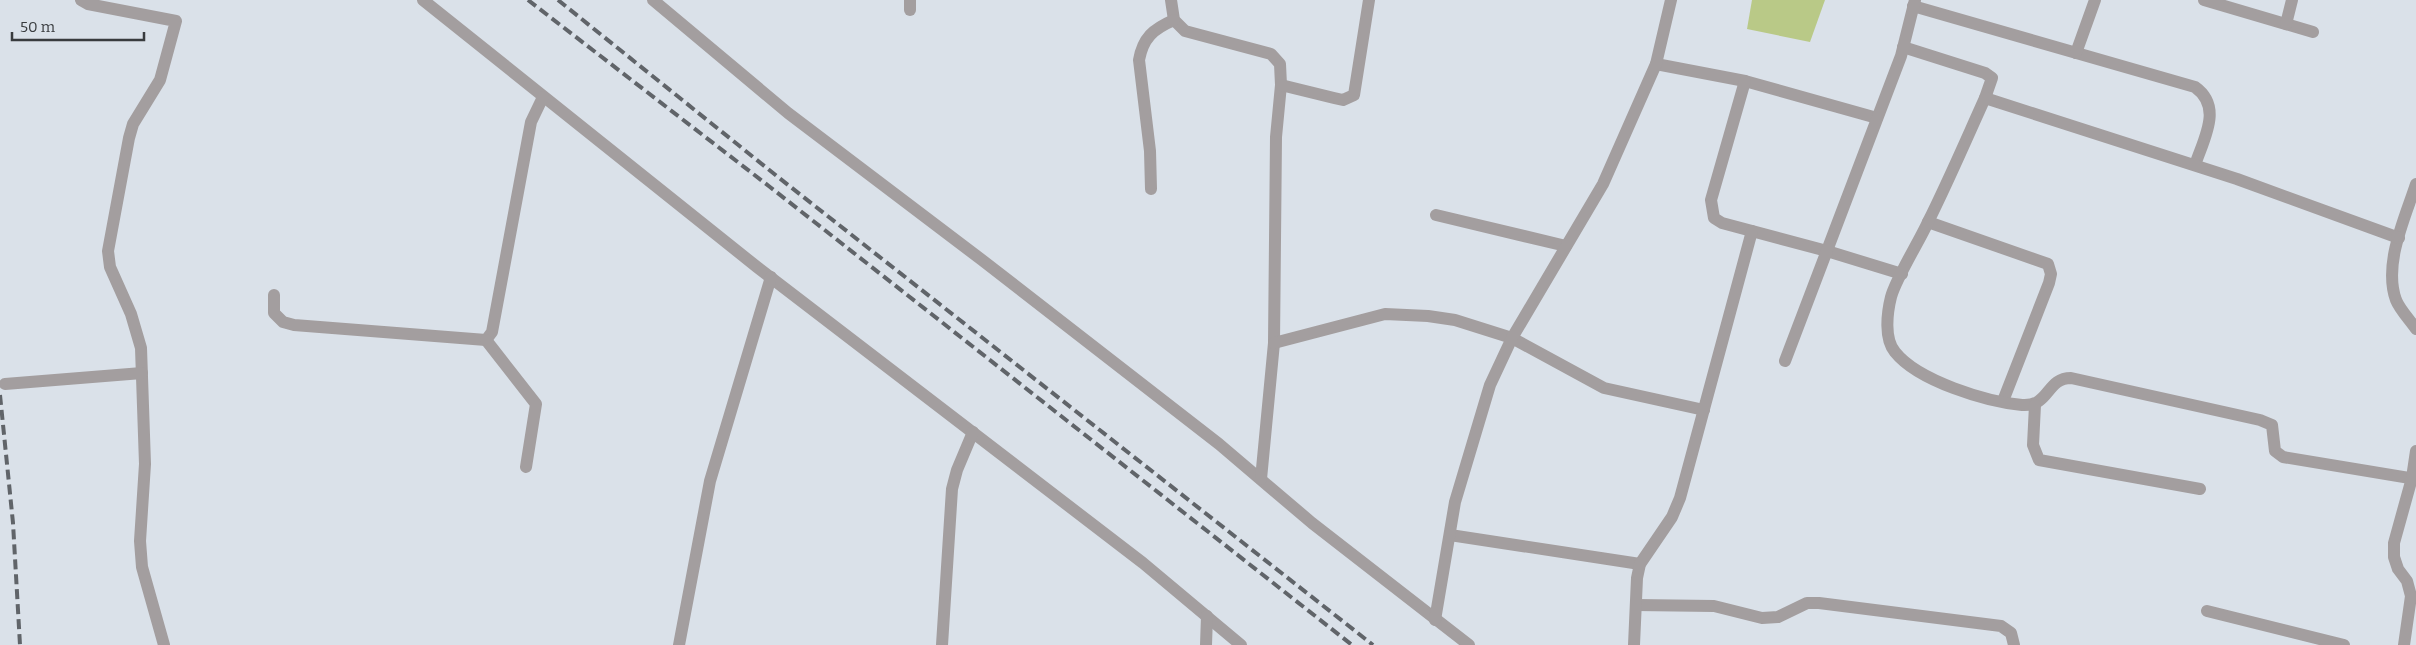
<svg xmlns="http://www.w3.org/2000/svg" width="2416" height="645" viewBox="0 0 2416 645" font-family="Bitter,serif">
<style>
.green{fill:#b9c987}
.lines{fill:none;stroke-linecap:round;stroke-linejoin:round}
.minor{stroke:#a39e9f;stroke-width:12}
.rail{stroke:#606469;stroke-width:4;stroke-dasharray:10 5;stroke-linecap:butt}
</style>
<rect width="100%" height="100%" fill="#dae1e9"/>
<polygon class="green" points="1752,0 1825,0 1810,42 1747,29"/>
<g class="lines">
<g class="minor">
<polyline points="81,0 88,4 176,21 160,80 133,124 129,138 108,251 110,267 131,314 141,348 145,464 140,541 142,567 164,645"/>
<polyline points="423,0 757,267 1143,563 1241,645"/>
<polyline points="653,0 788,113 982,260 1219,444 1312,523 1469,645"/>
<polyline points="910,0 910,10"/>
<polyline points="1171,0 1174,20 1185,31 1271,54 1280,64 1281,85 1276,137 1274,343 1261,479"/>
<polyline points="2204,0 2313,32"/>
<path d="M1913 6 2195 87C2223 107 2204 138 2195 165"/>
<polyline points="2286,24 2292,0"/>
<polyline points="1903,47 1985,73 1992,78 1985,98"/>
<polyline points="2076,53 2095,0"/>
<polyline points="1656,64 1745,81 1877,118"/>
<polyline points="1745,81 1711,200 1714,218 1722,223 1827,251 1902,274"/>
<polyline points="1281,85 1334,98 1343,100 1354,95 1369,0"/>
<path d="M2416 184C2405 218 2383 264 2396 300 2400 310 2410 320 2416 329"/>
<path d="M1151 189 1150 151 1139 60C1143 38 1153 29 1174 20"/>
<polyline points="1436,215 1566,246"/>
<polyline points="1928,222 2048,264 2051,274 2049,283 2003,401"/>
<path d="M2399 238 2237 179 1985 98C1966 140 1948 182 1928 222 1919 242 1896 278 1891 297 1887 313 1884 339 1895 352 1918 381 1987 402 2022 405 2050 407 2046 378 2071 378L2260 420 2272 425 2275 451 2283 457 2416 479"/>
<polyline points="274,295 274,313 283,322 294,325 486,340 492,332 531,122 543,97"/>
<polyline points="486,340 536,404 526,467"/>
<polyline points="1274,343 1385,314 1428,316 1455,320 1512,338 1604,388 1704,410"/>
<polyline points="1785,361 1901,56 1915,0"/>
<polyline points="5,384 142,373"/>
<polyline points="2035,405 2033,445 2039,460 2200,489"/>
<polyline points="1450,535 1640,564"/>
<polyline points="1636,605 1714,606 1762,618 1778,617 1807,603 1819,603 2001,626 2011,633 2014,645"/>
<polyline points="2207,611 2344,645"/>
<polyline points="1435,620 1455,502 1490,385 1512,338 1603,184 1656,64 1671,0"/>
<polyline points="679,645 710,481 771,277"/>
<polyline points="942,645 952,489 957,470 973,432"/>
<polyline points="1206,645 1207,616"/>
<polyline points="1634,645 1637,578 1640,564 1672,517 1680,498 1752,231"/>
<polyline points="2404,645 2411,596 2407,581 2398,569 2394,557 2394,543 2412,478 2416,451"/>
</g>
<g class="rail">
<polyline points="528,0 770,187 1352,645"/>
<polyline points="558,0 778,177 1373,645"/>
<polyline points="0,395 13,523 20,645"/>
</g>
</g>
<path d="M12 32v8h132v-8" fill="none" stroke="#383b3e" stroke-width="2.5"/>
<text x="20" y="32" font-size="15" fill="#383b3e" stroke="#dae1e9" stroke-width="4" paint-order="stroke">50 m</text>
</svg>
